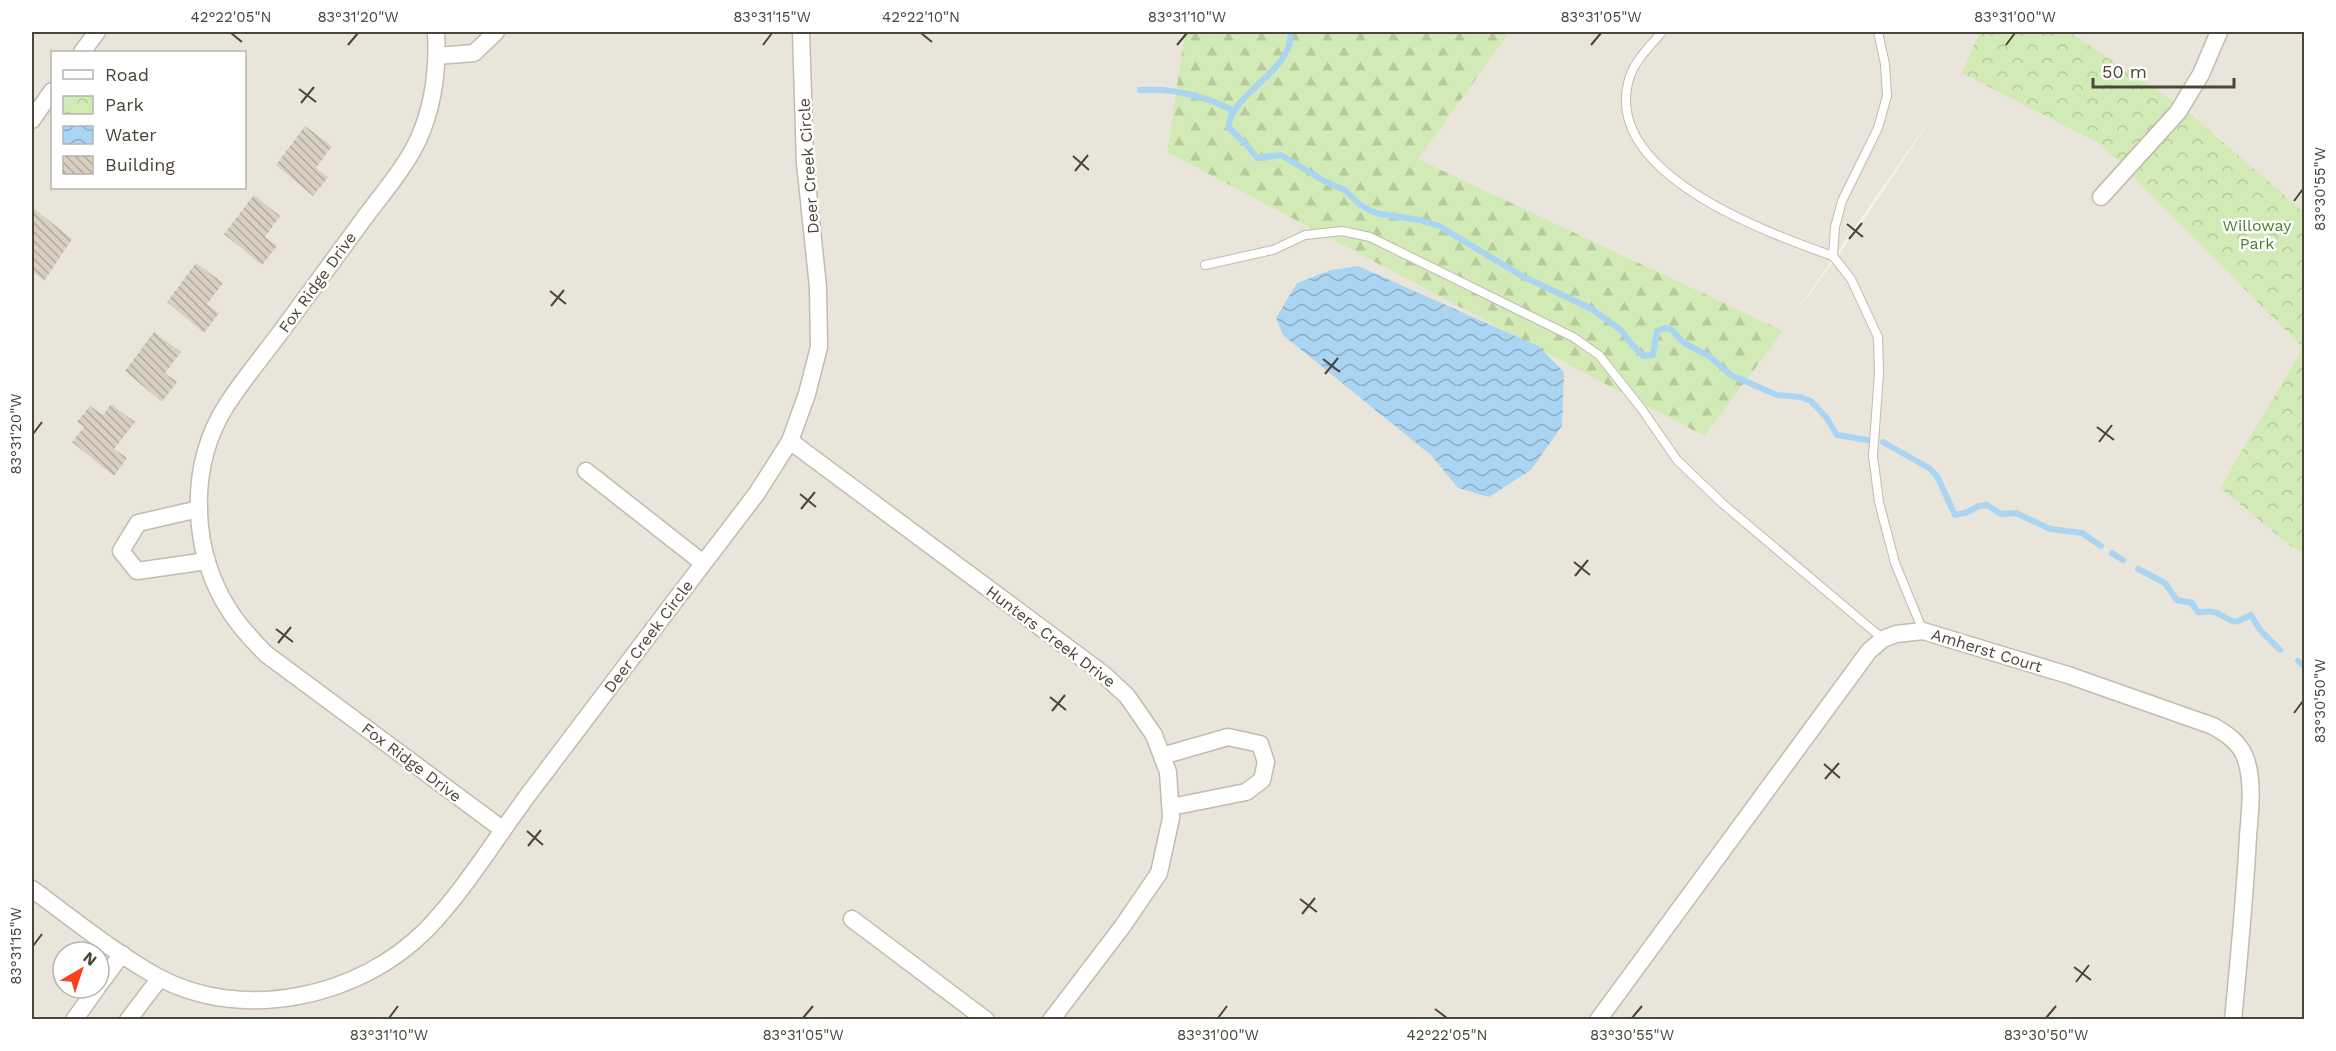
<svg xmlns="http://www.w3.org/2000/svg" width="2336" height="1051" viewBox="0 0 2336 1051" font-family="'Work Sans',sans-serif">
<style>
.residential{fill:#eae5da;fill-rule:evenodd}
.forest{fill:url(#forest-firs)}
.park{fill:url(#park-crowns)}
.water{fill:url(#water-waves)}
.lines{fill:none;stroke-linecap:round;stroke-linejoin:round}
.stream{stroke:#a9d4f2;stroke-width:6}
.building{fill:url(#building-back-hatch)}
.lane-casing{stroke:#c2bbae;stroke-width:10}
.street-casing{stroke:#c2bbae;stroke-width:19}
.lane{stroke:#fff;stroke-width:8}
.street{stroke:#fff;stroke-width:16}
.ticks{fill:none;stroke:#4b4439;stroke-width:2}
.labels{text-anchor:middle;stroke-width:5;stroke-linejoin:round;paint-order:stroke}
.street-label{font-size:16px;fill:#4b4439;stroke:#fff}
.park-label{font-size:16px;fill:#4a7f2a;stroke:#fff}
.neatline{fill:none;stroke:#4b4439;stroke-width:2}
.ticks-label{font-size:15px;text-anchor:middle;fill:#4b4439}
</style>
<defs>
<pattern id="forest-firs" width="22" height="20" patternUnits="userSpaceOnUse" patternTransform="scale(1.5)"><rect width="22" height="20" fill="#d2eab5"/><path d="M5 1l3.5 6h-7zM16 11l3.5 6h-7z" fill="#b6ca9c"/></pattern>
<pattern id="park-crowns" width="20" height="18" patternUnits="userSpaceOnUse" patternTransform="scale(1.5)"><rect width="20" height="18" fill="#d2eab5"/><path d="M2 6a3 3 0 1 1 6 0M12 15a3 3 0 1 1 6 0" fill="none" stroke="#b6ca9c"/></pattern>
<pattern id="water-waves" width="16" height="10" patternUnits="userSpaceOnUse" patternTransform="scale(1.5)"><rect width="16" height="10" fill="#a9d4f2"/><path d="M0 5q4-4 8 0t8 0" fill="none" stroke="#8caec5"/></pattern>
<pattern id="building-back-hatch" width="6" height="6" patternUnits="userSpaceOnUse" patternTransform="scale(1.5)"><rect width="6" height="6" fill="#d8cfc1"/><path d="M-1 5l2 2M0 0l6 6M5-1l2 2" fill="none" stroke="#b1aa9e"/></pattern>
</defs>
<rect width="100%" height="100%" fill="#f6f3ec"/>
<path class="residential" d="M32 32H1185L1167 152 1782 331 1417 159 1510 32H2304V352V349L2220 488 2292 547 2304 553V1019H32ZM52 52H244V188H52ZM1938 108 1859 227 1800 307V306ZM63 952H99V988H63Z"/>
<polygon class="forest" points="1185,32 1510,32 1418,159 1783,331 1704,436 1167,152"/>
<polygon class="park" points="1980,32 2069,32 2181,106 2304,212 2304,553 2292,547 2220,488 2303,348 2102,145 1962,73"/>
<polygon class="water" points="1358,266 1538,346 1564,372 1562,426 1531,470 1489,497 1458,488 1432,456 1283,335 1276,318 1297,283 1331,270"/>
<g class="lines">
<g class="stream">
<path d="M1290 32C1296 69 1226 97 1229 128L1246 144 1257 158 1281 155 1326 182 1345 190 1359 204 1371 211 1380 214 1420 220 1439 226 1522 276 1590 308 1621 330 1633 346 1643 356 1653 355 1657 331 1665 328 1671 329 1684 343 1709 356 1731 375 1777 395 1800 397 1811 401 1826 417 1837 435 1867 440"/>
<path d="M1140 90C1173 88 1205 96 1234 111"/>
<polyline points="1883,442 1929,468 1937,476 1955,515 1965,513 1979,506 1987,505 2001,514 2016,513 2050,529 2082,533 2101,546"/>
<polyline points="2112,553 2123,560"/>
<path d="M2138 569 2165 583 2177 600 2192 603 2198 612C2204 612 2212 610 2217 613 2237 622 2229 626 2251 615L2260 630 2280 650"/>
<polyline points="2298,661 2304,666"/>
</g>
</g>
<g class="building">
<polygon points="305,126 332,146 316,168 328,177 313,196 276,165"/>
<polygon points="254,195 280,216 265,237 277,246 262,265 224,234"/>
<polygon points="32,207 72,239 44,281 32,271"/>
<polygon points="196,263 223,283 207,304 219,313 204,333 167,302"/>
<polygon points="154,332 181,352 165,373 177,382 162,402 125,371"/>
<polygon points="111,404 135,422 114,449 127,458 114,476 72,442 84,427 77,422 90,406 103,415"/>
</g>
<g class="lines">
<defs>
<g id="lane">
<path d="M1662 32C1651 45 1636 59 1630 76 1598 172 1766 233 1833 256L1835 227 1842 201 1878 128 1887 96 1885 64 1878 32"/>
<polyline points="1833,256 1851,279 1878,337 1879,373 1873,456 1879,502 1895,563 1923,631"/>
<polyline points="1205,265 1273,250 1305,235 1342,231 1370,237 1573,337 1599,355 1641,408 1677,460 1723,504 1883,639"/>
</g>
<g id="street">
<path d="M436 32C438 68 434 104 419 138 406 166 387 188 368 213 339 253 309 293 280 333 262 357 242 381 226 406 187 468 191 553 231 613 241 628 253 641 266 654L502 829"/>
<polyline points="82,52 97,32"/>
<polyline points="437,56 474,53 496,32"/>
<polyline points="32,120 52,91"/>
<polyline points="2101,197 2178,112 2201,74 2219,32"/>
<polyline points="790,441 1102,673 1127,696 1154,735 1168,772 1171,818 1159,873 1122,927 1051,1020"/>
<polyline points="586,471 703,563"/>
<polyline points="199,509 138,523 121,551 137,571 207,561"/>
<polyline points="1162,756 1228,737 1260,744 1266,762 1262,780 1246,792 1171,807"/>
<path d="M32 889C73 919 113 952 158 977 243 1023 360 997 426 930 465 890 497 836 531 791 607 691 681 592 757 493L790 441 807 394 819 347 818 287 805 163 801 32"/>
<polyline points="852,919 986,1020"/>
<polyline points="99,985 122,954"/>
<polyline points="74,1020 97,988"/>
<polyline points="128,1020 160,978"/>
<path d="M1598 1020 1869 651 1883 639 1896 634 1923 631 2068 675 2213 726C2227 734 2239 742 2245 757 2254 780 2250 812 2248 836 2245 897 2239 958 2233 1020"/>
</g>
</defs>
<use href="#lane" class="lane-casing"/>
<use href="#street" class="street-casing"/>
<use href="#lane" class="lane"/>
<use href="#street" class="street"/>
</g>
<path class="ticks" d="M231 33 242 42M921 33 932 42M348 45 358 33M763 45 772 33M1177 45 1187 33M1591 45 1601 33M2006 45 2015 33M299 89 316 102M301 103 314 87M1073 156 1089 170M1075 171 1088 155M2294 201 2303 189M1847 224 1863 237M1849 239 1862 223M550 291 566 304M551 306 564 290M1323 359 1340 372M1325 374 1338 358M2097 427 2114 440M33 434 42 422M2099 442 2112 425M800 494 816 507M801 509 815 492M1574 562 1590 575M1575 576 1588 560M276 629 293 642M278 643 291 627M1050 697 1066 710M1052 711 1065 695M2294 713 2303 701M1824 764 1840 778M1825 779 1839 763M527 831 543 845M528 846 541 830M1300 899 1317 912M1302 914 1315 898M33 946 42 934M2074 967 2091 980M2076 982 2089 965M1435 1009 1447 1018M389 1018 398 1006M803 1018 813 1006M1218 1018 1227 1006M1632 1018 1642 1006M2046 1018 2056 1006"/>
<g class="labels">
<g class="street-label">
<text transform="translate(808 166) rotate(-94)" y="6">Deer Creek Circle</text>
<text transform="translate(317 282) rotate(-54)" y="6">Fox Ridge Drive</text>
<text transform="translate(648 636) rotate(-53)" y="6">Deer Creek Circle</text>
<text transform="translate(1051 636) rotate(37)" y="6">Hunters Creek Drive</text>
<text transform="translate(1987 650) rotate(17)" y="6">Amherst Court</text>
<text transform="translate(412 762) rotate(37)" y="6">Fox Ridge Drive</text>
</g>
<g class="park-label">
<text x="2257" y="231">Willoway<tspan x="2257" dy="18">Park</tspan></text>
</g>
</g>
<rect width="2336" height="1051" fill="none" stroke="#ffffff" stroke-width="66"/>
<rect x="51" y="51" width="195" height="138" fill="#ffffff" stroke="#b7b4b0" stroke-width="1.5"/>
<rect x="63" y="70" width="30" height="9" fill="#ffffff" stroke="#b7b4b0" stroke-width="1.5"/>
<text x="105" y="81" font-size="18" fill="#4b4439">Road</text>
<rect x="63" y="96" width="30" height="18" fill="url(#park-crowns)" stroke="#b7b4b0" stroke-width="1.5"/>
<text x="105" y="111" font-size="18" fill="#4b4439">Park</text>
<rect x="63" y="126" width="30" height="18" fill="url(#water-waves)" stroke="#b7b4b0" stroke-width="1.5"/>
<text x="105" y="141" font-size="18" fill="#4b4439">Water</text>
<rect x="63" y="156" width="30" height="18" fill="url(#building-back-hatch)" stroke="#b7b4b0" stroke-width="1.5"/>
<text x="105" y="171" font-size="18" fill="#4b4439">Building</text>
<g transform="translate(81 970) rotate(39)"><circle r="28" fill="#ffffff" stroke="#b7b4b0" stroke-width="1.5"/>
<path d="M0-4.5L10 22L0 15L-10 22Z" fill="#fc3f1d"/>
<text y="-9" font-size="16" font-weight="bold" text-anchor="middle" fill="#4b4439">N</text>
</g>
<path d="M2093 78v9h141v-9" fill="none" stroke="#4b4439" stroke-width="3"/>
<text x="2102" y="78" font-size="18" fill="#4b4439" stroke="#ffffff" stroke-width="4.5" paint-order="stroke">50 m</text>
<rect x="33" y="33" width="2270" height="985" class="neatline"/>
<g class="ticks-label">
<text x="231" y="22">42°22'05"N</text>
<text x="358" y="22">83°31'20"W</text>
<text x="772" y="22">83°31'15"W</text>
<text x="921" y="22">42°22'10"N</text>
<text x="1187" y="22">83°31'10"W</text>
<text x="1601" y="22">83°31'05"W</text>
<text x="2015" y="22">83°31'00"W</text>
<text transform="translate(2320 189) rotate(-90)" y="5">83°30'55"W</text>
<text transform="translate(16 434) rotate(-90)" y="5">83°31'20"W</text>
<text transform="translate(2320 701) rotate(-90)" y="5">83°30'50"W</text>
<text transform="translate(16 946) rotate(-90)" y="5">83°31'15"W</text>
<text x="389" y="1040">83°31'10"W</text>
<text x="803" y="1040">83°31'05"W</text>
<text x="1218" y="1040">83°31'00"W</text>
<text x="1447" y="1040">42°22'05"N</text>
<text x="1632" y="1040">83°30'55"W</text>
<text x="2046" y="1040">83°30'50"W</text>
</g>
</svg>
